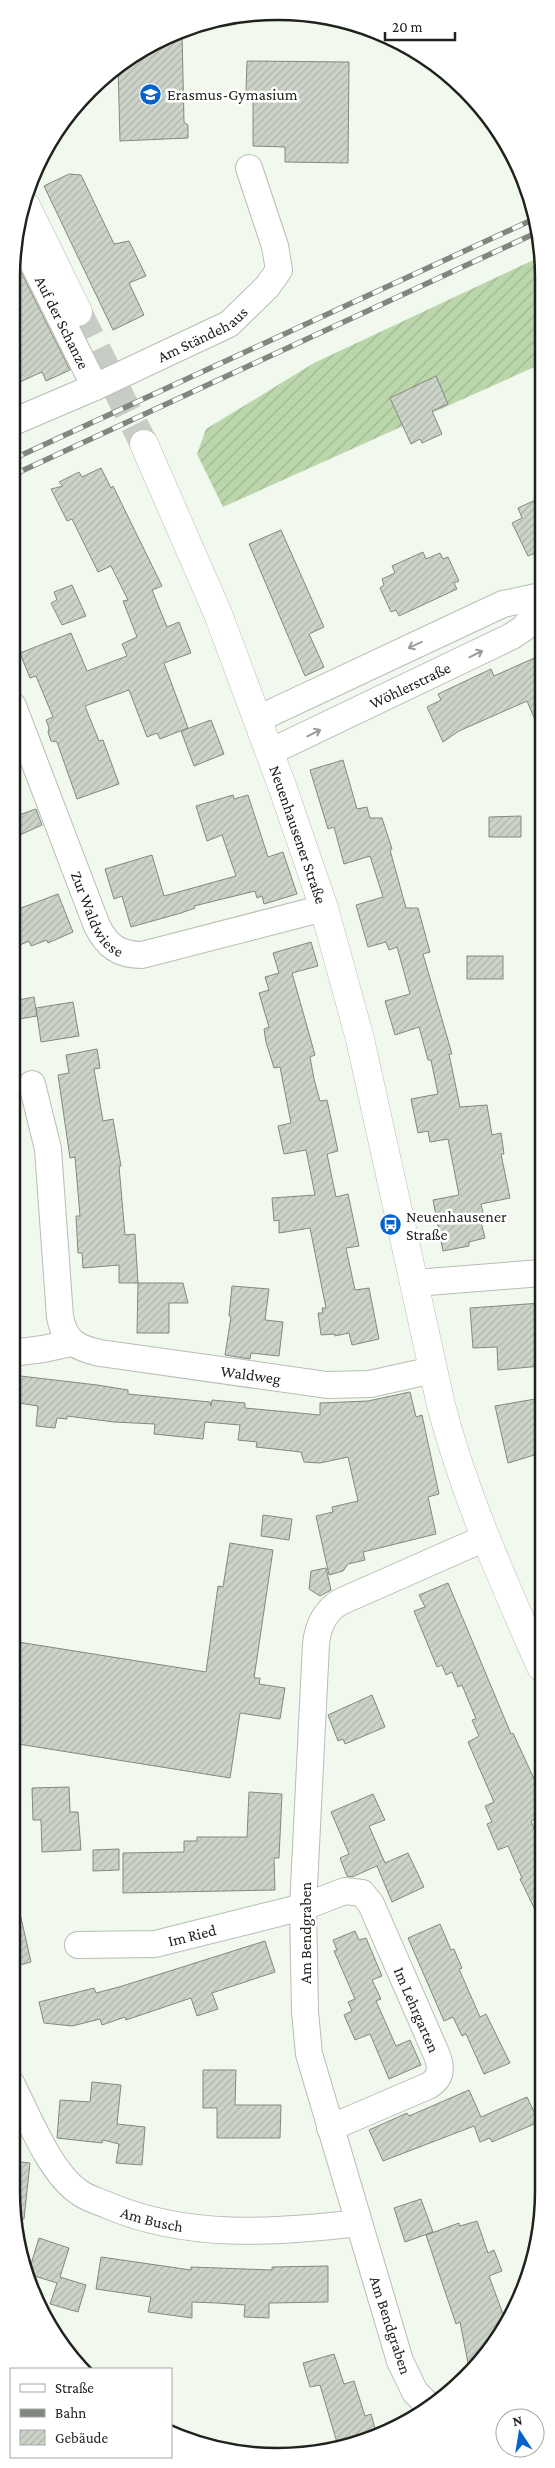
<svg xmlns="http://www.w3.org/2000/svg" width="555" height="2468" viewBox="0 0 555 2468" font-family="'Crimson Pro',serif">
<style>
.garden{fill:url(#garden-furrows)}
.building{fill:url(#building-hatch);stroke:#83897f}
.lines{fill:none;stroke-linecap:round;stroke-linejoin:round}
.secondary-tunnel{stroke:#c7cdc4;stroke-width:28;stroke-dasharray:28 14;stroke-linecap:butt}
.minor-casing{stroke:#b7beb4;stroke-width:28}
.secondary-casing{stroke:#b7beb4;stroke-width:29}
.minor{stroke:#fff;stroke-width:26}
.secondary{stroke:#fff;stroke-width:28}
.rail-casing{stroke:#81867e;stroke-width:5.5}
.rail{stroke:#fff;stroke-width:4;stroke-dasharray:11;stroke-linecap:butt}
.oneway{stroke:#9b9c9a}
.labels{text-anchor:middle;stroke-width:5;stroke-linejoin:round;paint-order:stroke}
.poi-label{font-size:16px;fill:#20221e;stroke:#fff;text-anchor:start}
.street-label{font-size:16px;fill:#20221e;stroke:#fff}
.rim{fill:none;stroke:#20221e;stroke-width:2.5}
</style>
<defs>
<pattern id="garden-furrows" width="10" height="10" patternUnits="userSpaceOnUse" patternTransform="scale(1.25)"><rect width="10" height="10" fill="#bad6aa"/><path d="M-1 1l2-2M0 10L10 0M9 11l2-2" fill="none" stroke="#a0b792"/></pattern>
<pattern id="building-hatch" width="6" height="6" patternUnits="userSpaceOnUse" patternTransform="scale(1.25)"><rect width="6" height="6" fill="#ccd3c8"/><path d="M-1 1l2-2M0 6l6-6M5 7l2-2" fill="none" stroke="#afb5ab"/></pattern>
</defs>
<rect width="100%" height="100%" fill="#f1f8ed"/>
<polygon class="garden" points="542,256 541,364 223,507 197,454 206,429 314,363"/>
<g class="building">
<polygon points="182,33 184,122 188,125 188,138 120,141 118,65"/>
<polygon points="247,61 349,62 348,163 285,162 285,147 253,146 253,92 246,92"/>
<polygon points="69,174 81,175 114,244 129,241 146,276 129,283 144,315 113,330 44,186"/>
<polygon points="14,258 70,370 46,381 42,372 13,385"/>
<polygon points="436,376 448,404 432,411 442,434 422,443 420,439 411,444 390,398"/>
<polygon points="101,468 111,488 113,486 162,586 152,590 167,627 179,622 191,653 164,663 188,728 160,739 157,733 147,737 129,690 85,706 99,741 103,740 119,784 77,799 57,742 51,741 48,732 49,728 46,720 53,717 36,676 30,678 20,653 71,633 87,671 127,656 122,644 137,637 123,601 128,600 111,566 98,572 72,519 67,521 51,489 63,486 59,482 79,472 82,477"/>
<polygon points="542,497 542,513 541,559 538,552 528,556 512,523 522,518 518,508"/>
<polygon points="281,530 324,627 309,634 324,667 305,676 249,544"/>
<polygon points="423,552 426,559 440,553 443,559 448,557 459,581 454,583 457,589 399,616 396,610 391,612 380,588 384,585 382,579 395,573 392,566"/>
<polygon points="72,585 86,616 62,625 51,603 57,600 54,592"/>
<polygon points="541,655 541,734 527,701 459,731 443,742 427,707 441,700 438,694 491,669 494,676"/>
<polygon points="211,720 224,754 194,766 181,731"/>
<polygon points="343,760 357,809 367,807 370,818 382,818 392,849 390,850 406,908 418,908 430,952 423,954 452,1054 449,1054 460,1107 487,1105 492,1135 501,1133 504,1154 501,1154 510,1198 481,1204 484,1217 480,1218 485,1238 469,1242 469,1246 443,1251 433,1200 459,1195 448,1139 430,1142 428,1131 418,1133 411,1099 438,1094 431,1060 428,1060 419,1027 395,1035 385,1001 410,994 397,947 389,950 386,942 368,947 356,905 383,897 370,856 344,864 334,827 328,829 310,770"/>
<polygon points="233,795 234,799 248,795 268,857 283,852 297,894 264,904 262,896 257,898 255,891 194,906 195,908 181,913 131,927 122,896 114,899 105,869 152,855 164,896 236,876 222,835 207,841 196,806"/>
<polygon points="36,809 42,825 13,838 13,817"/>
<polygon points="521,816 521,837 489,837 489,817"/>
<polygon points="58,894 73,932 48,943 47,940 31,946 29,941 13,948 13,911"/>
<polygon points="311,942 318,966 292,973 315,1055 310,1057 314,1079 320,1101 327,1100 338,1151 327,1154 336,1197 348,1194 359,1246 346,1248 355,1290 369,1288 379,1339 352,1345 349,1333 335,1336 335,1334 321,1335 318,1313 323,1313 322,1308 326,1308 310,1228 279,1233 279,1220 274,1221 272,1198 315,1195 306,1150 284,1154 278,1126 291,1123 280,1067 274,1068 266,1042 264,1029 269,1027 259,993 269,990 265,977 279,973 273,953"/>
<rect x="467" y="956" width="36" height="23"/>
<polygon points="34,997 37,1016 13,1020 13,1001"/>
<polygon points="73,1002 79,1036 41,1042 36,1008"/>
<polygon points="97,1049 100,1068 94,1069 103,1121 113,1119 121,1166 119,1166 125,1235 135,1234 138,1283 183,1283 188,1303 169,1303 169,1333 137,1333 138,1283 119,1283 119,1265 83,1268 82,1253 78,1253 76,1216 80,1216 75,1157 70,1158 58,1075 69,1073 66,1055"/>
<polygon points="232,1286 269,1289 265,1320 283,1322 279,1356 251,1353 250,1359 225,1355 231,1317 229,1316"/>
<polygon points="541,1303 541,1366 498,1370 497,1347 473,1348 470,1308"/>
<polygon points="12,1375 97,1385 128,1390 128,1394 210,1402 211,1406 212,1400 245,1403 245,1408 320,1415 320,1403 368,1401 410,1392 416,1417 422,1415 439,1494 428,1497 436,1534 363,1552 365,1560 348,1564 343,1571 329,1575 316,1516 333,1512 332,1507 358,1501 348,1457 320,1463 304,1462 301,1452 256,1447 257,1442 238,1440 240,1425 205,1422 203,1439 154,1434 155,1424 114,1422 67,1416 67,1419 57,1418 55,1428 36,1426 38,1406 12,1402"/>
<polygon points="541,1398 541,1453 508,1463 495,1406"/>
<polygon points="263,1515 292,1519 289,1540 261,1536"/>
<polygon points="230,1543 273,1550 254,1678 260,1678 259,1684 285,1688 280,1719 240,1713 230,1778 12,1743 12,1641 206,1672 218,1586 223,1587"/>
<polygon points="326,1568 331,1590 320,1596 309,1589 311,1571"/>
<polygon points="448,1583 511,1734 513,1733 541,1794 541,1816 531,1821 541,1845 541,1922 520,1879 522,1878 508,1846 498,1850 487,1824 492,1822 485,1806 494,1802 468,1742 479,1736 472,1720 476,1719 462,1685 458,1687 452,1672 446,1675 442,1665 437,1667 414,1611 425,1607 419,1595"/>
<polygon points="372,1695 385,1727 345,1744 343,1739 338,1741 328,1715"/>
<polygon points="69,1787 70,1812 78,1812 81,1850 42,1852 41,1820 33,1820 32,1788"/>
<polygon points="249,1792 282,1794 279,1858 274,1858 275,1890 123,1893 123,1853 184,1852 184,1841 197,1841 197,1837 247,1837"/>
<polygon points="373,1794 385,1820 369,1826 385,1863 408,1853 424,1887 392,1902 377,1866 352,1877 347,1876 340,1858 349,1854 331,1812"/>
<polygon points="119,1849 119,1870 93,1871 93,1850"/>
<polygon points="19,1909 31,1962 12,1967 12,1910"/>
<polygon points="440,1924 451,1950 454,1949 462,1968 459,1969 480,2017 486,2014 510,2063 484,2074 466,2034 462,2036 453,2017 444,2021 408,1938"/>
<polygon points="355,1931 359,1940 366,1938 382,1976 372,1980 381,1999 376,2001 396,2046 410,2040 421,2065 389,2079 370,2034 355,2040 344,2015 352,2011 348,2002 355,1999 334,1951 337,1950 333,1940"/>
<polygon points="265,1941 275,1972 212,1993 218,2009 197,2016 191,1998 126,2020 125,2017 102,2025 100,2019 72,2026 44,2023 39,2002 94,1988 96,1993 119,1987"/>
<polygon points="203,2070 236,2070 235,2105 281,2105 280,2138 217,2138 217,2108 203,2108"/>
<polygon points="92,2082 121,2085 117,2124 145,2127 142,2165 116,2163 119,2144 103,2140 102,2143 57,2138 60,2100 90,2102"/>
<polygon points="469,2090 481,2117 527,2097 539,2122 492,2142 490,2138 480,2142 474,2126 383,2161 369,2130 407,2113 409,2116"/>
<polygon points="11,2161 30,2163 24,2219 17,2219 11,2190"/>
<polygon points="421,2199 433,2232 405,2242 394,2208"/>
<polygon points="477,2221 488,2253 494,2250 502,2271 489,2276 507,2325 469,2368 460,2322 456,2324 426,2235 459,2223 460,2226"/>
<polygon points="39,2238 69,2248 60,2277 86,2285 78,2312 50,2304 57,2283 28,2274"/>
<polygon points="101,2257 191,2270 191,2267 272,2270 272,2267 328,2266 328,2302 269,2303 269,2318 244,2317 245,2305 218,2303 192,2302 192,2318 148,2312 151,2297 96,2289"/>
<polygon points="334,2354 344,2384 354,2381 365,2416 371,2414 377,2435 363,2443 338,2446 320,2385 310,2387 303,2363"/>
</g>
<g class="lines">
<polyline class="secondary-tunnel" points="78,312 144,444"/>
<defs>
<g id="minor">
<path id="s1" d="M17 231 95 387"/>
<path id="s2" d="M13 422 95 387 229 324 267 287 279 270 275 246 249 168"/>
<path id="s3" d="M13 706 97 926C107 946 119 955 142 955L324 908"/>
<polyline points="258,719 488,611 503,604 541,596"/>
<path id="s4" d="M270 752 512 636 524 628 541 605"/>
<path id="s5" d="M32 1084 48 1149 60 1317C65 1342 77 1348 100 1353L327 1385 370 1384 433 1370"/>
<polyline points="415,1283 541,1273"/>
<polyline points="12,1353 43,1349 71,1343"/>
<path id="s6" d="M78 1945 155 1944 303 1907 345 1891 362 1893 371 1904 436 2053C442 2067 442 2078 428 2086L330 2128"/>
<path id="s7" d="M11 2083C27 2114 50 2173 79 2192 86 2198 98 2201 107 2205 186 2239 274 2233 358 2223"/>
<path d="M430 2407 415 2392 400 2361 309 2054 305 2012 303 1907 316 1644C318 1626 324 1612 340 1602L485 1538"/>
</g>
<g id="secondary">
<polyline points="26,206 78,312"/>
<path id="s8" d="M144 444 218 614 281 783 324 908 360 1039 441 1405C465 1497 503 1580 541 1667"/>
</g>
</defs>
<use href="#minor" class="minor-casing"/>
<use href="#secondary" class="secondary-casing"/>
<use href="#minor" class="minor"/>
<use href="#secondary" class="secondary"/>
<defs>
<g id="rail">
<polyline points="13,459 534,219"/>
<polyline points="13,475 538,232"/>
</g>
</defs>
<use href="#rail" class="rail-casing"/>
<use href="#rail" class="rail"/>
</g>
<defs><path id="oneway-shaft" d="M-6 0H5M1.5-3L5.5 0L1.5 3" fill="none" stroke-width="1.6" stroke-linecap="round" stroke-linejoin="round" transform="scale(1.25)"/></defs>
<g class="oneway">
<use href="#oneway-shaft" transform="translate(415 645) rotate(155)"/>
<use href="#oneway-shaft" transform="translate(476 654) rotate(-26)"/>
<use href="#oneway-shaft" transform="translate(314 733) rotate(-26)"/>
</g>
<defs>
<symbol id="school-disc" viewBox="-11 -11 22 22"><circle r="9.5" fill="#0462cb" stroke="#fff"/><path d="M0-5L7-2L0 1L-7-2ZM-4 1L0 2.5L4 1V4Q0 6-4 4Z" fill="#fff"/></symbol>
<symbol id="bus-disc" viewBox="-11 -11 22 22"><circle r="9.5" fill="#0462cb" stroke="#fff"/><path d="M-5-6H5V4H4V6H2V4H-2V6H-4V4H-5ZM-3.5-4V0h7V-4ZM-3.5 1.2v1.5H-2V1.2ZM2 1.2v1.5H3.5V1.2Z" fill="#fff"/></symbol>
</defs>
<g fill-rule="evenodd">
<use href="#school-disc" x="138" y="82" width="25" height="25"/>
<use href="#bus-disc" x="378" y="1212" width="25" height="25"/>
</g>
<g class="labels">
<g class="poi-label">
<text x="167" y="100">Erasmus-Gymasium</text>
<text x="406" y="1222">Neuenhausener<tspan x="406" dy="18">Straße</tspan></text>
</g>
<g class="street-label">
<text dy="6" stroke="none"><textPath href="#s1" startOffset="102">Auf der Schanze</textPath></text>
<text dy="6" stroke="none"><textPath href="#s2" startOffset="209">Am Ständehaus</textPath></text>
<text dy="6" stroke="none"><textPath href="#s4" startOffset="155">Wöhlerstraße</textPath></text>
<text dy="6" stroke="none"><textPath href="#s8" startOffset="420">Neuenhausener Straße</textPath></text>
<text dy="6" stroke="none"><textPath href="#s3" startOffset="225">Zur Waldwiese</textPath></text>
<text dy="6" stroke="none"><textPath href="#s5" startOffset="446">Waldweg</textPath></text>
<text transform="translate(305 1933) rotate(-90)" y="6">Am Bendgraben</text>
<text dy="6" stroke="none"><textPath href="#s6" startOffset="115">Im Ried</textPath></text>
<text dy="6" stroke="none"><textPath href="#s6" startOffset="421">Im Lehrgarten</textPath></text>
<text dy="6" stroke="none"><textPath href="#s7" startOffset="208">Am Busch</textPath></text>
<text transform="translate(391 2325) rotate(72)" y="6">Am Bendgraben</text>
</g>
</g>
<path d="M0 0H555V2468H0ZM277 20H278A257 257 0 0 1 535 277V2191A257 257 0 0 1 278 2448H277A257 257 0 0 1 20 2191V277A257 257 0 0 1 277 20Z" fill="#fff" fill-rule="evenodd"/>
<path class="rim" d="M277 20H278A257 257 0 0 1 535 277V2191A257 257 0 0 1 278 2448H277A257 257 0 0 1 20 2191V277A257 257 0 0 1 277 20Z"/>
<rect x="10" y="2368" width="162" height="90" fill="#ffffff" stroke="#a6a7a5"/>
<rect x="20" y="2384" width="25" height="8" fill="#ffffff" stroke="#a6a7a5"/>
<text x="55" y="2393" font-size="15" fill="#20221e">Straße</text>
<rect x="20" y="2409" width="25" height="8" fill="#81867e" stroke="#a6a7a5"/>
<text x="55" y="2418" font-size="15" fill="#20221e">Bahn</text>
<rect x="20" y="2430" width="25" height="15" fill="url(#building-hatch)" stroke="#a6a7a5"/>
<text x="55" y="2443" font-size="15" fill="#20221e">Gebäude</text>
<g transform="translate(520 2433) rotate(348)"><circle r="24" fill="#ffffff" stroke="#a6a7a5"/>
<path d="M0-4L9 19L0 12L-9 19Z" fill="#0462cb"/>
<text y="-8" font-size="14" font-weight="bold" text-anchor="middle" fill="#20221e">N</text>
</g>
<path d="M385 32v8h70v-8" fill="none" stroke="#20221e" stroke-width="2.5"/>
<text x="392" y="32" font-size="15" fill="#20221e" stroke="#ffffff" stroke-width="4" paint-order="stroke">20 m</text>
</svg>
